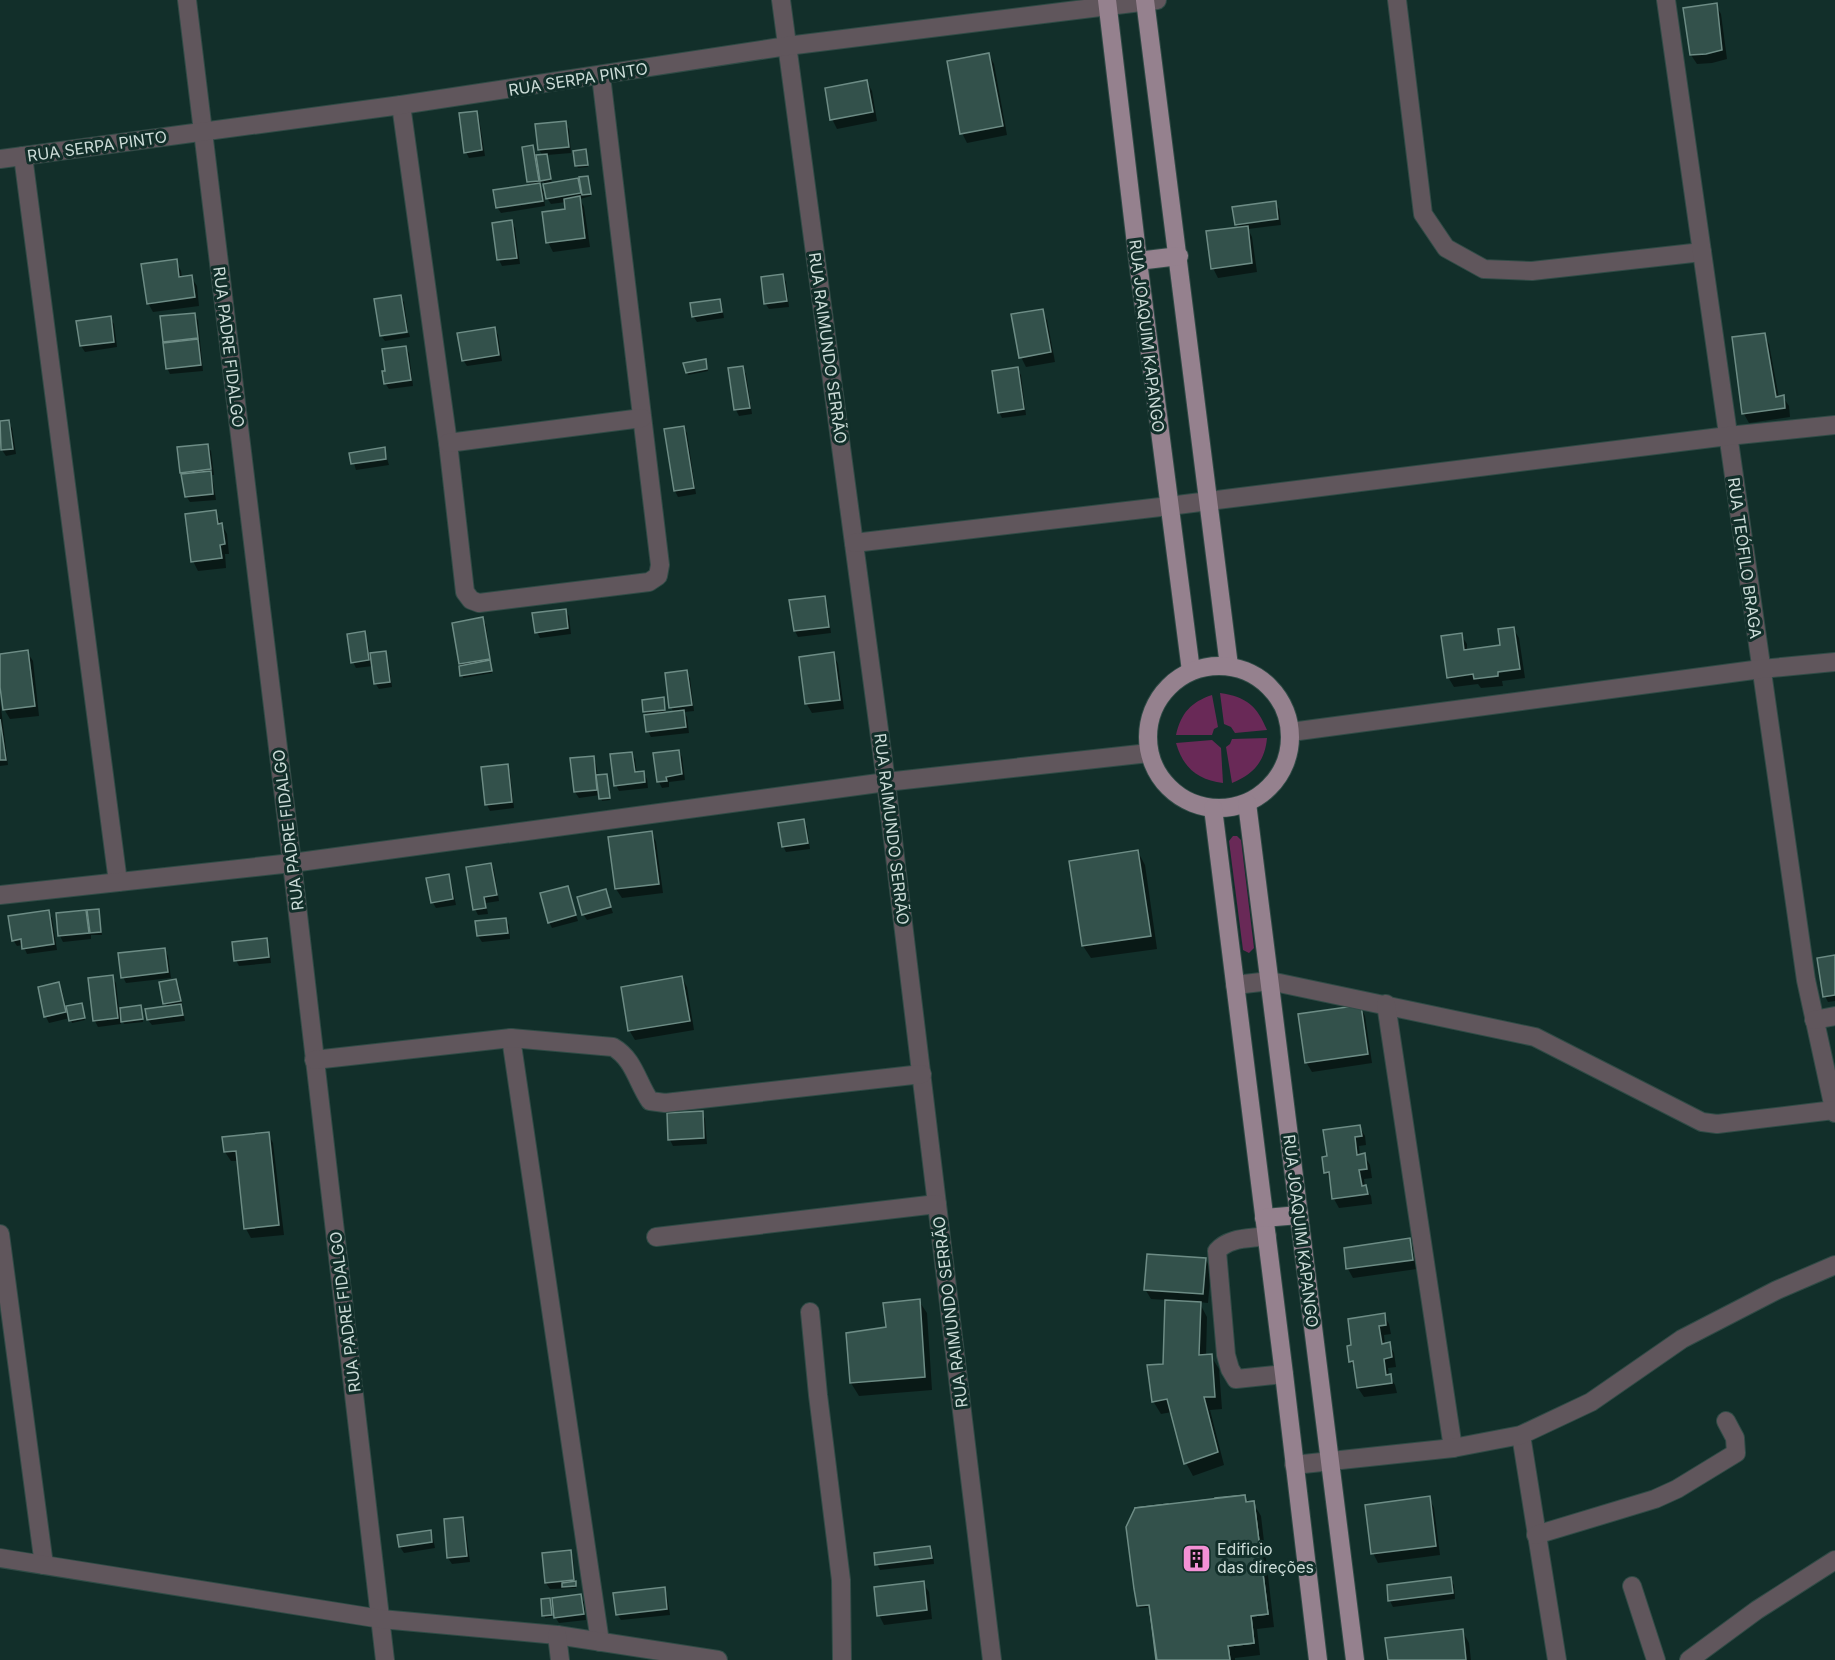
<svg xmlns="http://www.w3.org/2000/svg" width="1835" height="1660" viewBox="0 0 1835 1660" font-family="Inter,sans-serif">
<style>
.green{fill:#692957}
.shadow{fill:#0007;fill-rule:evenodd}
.building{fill:#33514b;stroke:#6d8c85;stroke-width:1.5}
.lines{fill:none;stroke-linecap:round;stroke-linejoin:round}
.minor-casing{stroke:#304b46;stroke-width:20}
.major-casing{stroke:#304b46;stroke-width:20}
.minor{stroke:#60565c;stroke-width:18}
.major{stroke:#95818e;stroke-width:18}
.labels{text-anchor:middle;stroke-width:6;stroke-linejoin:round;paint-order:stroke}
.street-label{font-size:16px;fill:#ccdcd8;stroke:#122f2a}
.poi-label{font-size:16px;fill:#ccdcd8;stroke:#122f2a;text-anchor:start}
</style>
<rect width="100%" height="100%" fill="#122f2a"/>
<g class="green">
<path d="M1220 693C1247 697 1257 706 1267 730L1235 733 1231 727 1224 724Z"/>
<path d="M1212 695 1218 727 1214 729 1212 735H1176C1181 713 1191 702 1212 695Z"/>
<path d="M1267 738C1265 761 1254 774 1232 783L1226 747 1230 744 1232 739Z"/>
<path d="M1212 740 1221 748 1223 783C1198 780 1183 768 1176 743Z"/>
<polygon points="1233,836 1237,836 1241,840 1254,948 1249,953 1243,950 1229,841"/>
</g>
<g class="shadow">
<polygon points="1716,5 1721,14 1727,59 1712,63 1697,64 1691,55"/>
<polygon points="989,55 994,64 1007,135 967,143 962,133"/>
<polygon points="867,82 872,91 877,121 837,129 832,119"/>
<polygon points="476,112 479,118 485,156 469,158 466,152"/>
<path d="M565 123 569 129 571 153 547 155 552 184 578 180 582 187 587 178 591 196 580 199 584 207 590 247 553 252 548 242 567 211 566 202 551 204 543 192 545 206 501 213 497 207 531 186 529 182 533 147 537 157 543 156 539 150ZM544 182 547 196 541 187V183Z"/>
<polygon points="586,153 588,167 578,168 577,166"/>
<polygon points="1275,203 1279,209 1281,225 1248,229 1252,237 1257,272 1218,278 1213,268 1239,229 1236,224"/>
<polygon points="511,222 515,228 520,264 502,266 499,260 494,224"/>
<polygon points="176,261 181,271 182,278 191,277 197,286 199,306 153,312 148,303"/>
<polygon points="783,276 786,282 789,307 769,309 765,303"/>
<polygon points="400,297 404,302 408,330 381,334"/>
<polygon points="719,300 722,306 724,318 697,322 693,316"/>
<polygon points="1042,310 1047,320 1055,362 1026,367 1021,357"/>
<polygon points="194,314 198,320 203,371 170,374 167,368 162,318"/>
<polygon points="110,318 114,324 117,347 85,352 81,346"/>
<polygon points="495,329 498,335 502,361 467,366 463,360"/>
<polygon points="409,333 410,337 385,341 382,337"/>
<polygon points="1764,335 1769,344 1779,398 1783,397 1789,406 1790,417 1749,423 1744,414"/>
<polygon points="405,347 409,353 413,386 389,389 385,383"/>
<polygon points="706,363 708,371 688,375 687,372"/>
<polygon points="742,368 746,374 752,414 739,416 736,410 730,369"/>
<polygon points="1017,369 1021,375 1026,415 1002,418 999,412"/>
<polygon points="8,422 12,428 16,454 6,456 2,450 0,423"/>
<polygon points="683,427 687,433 696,494 678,497 675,491"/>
<polygon points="207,445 211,451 214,475 212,475 216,500 190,502 186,496 178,449"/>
<polygon points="384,449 389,465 356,470 351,454"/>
<polygon points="215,512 227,534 229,554 225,554 226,568 198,571 193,561"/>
<polygon points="824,597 827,603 831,633 798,637 795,631 791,602"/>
<polygon points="565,610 569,616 571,634 540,638 537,632"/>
<polygon points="482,619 486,625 492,673 463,678 460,663"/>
<polygon points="1513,628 1519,638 1525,678 1502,681 1503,686 1481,688 1478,684 1454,687 1448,677 1461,635 1467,644 1467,651 1502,646"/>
<polygon points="364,633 367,639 370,655 385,653 388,659 392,687 379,689 375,683 373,666 356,668 353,662"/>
<polygon points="27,652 33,661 39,716 10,719 4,709 0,675 0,655"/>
<polygon points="833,654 838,664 844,709 812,713 806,703"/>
<polygon points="686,672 690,678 694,711 684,712 687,717 689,733 651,737 648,731 647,716 645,712 663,699 666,713 674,713 671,707"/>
<polygon points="0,700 8,765 0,766"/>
<polygon points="679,751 682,757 685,780 669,782 669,787 662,788 659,782"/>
<polygon points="631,753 635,759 637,774 643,773 647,779 648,788 619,791 616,785"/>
<polygon points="593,757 596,763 598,777 606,776 608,778 610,800 602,801 600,795 579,798 575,792"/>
<polygon points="507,766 510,772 514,808 490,811 487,805"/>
<polygon points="804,821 807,827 810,849 786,852 783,846"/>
<polygon points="651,832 656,842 663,893 622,898 616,889 609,838"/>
<polygon points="1138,852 1145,865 1157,949 1091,958 1083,946"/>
<polygon points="491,864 494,870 499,901 486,903 488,914 478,915 475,909"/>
<polygon points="448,876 451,882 456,905 436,908 433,903"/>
<polygon points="567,887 578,921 552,928 549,922"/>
<polygon points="605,891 613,913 587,920 583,914"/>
<polygon points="98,910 102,935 91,935 91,939 63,942 60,936 86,912 90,919"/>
<polygon points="48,912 52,918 57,950 27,954 23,945 17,946 13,940"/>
<polygon points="505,919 509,925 510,939 482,942 478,936"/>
<polygon points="266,940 269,946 271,963 239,966 236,960"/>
<polygon points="165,950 168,956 171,978 126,983 123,977"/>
<polygon points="1835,957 1835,1001 1828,1002 1825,996"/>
<polygon points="112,977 116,983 119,1009 141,1007 143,1022 124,1024 120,1016 121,1024 98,1027 95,1021"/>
<polygon points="682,978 687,987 694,1030 635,1040 629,1030"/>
<polygon points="175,980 179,986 185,1021 152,1025 148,1020 167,1007 161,983"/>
<polygon points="59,984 62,990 66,1008 81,1004 85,1020 72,1023 70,1018 49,1023 46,1017 39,988"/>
<polygon points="1360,1006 1365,1016 1372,1063 1312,1072 1306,1062"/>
<polygon points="702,1113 705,1119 707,1144 673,1146 670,1140"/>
<polygon points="1359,1126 1365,1136 1366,1145 1359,1146 1360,1156 1364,1155 1370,1165 1372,1178 1364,1179 1365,1187 1371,1196 1372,1204 1339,1208 1334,1199 1332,1183 1326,1172 1328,1158"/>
<polygon points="268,1134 273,1143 284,1235 251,1238 246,1229 238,1161 231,1161 225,1152 224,1139"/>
<polygon points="1409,1240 1414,1249 1417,1269 1353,1278 1348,1269"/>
<polygon points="1205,1259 1211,1269 1208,1303 1199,1302 1207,1317 1206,1356 1211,1356 1219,1369 1222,1409 1210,1410 1224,1465 1193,1476 1186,1463 1172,1412 1161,1414 1153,1401 1165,1365 1166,1300 1151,1299 1145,1289"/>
<polygon points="919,1301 927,1313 932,1390 859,1396 851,1383 848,1334 888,1328"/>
<polygon points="1384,1315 1389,1324 1391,1334 1384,1335 1385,1345 1389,1344 1394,1353 1396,1367 1388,1368 1389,1375 1395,1385 1397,1393 1364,1397 1358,1388 1356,1371 1350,1361 1353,1347"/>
<polygon points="1245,1496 1249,1503 1253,1503 1261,1516 1274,1627 1257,1629 1260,1655 1235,1658 1235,1660 1158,1660 1151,1607 1140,1608 1138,1606"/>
<polygon points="1429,1498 1434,1508 1440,1555 1378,1563 1373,1553"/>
<polygon points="462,1518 465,1524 470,1562 452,1564 448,1558"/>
<polygon points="430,1532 433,1538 435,1548 404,1553 400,1547 399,1536"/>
<polygon points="930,1548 933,1554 934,1564 880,1570 877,1564"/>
<polygon points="570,1551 573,1557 576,1588 550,1589 546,1583 543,1554"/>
<polygon points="1450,1579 1454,1585 1455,1599 1393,1607 1390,1601"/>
<polygon points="923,1583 929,1592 932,1619 884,1625 879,1615"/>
<polygon points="664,1589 667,1595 670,1615 621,1620 617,1614"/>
<polygon points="581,1596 584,1602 586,1620 559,1623 555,1617"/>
<polygon points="549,1599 552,1617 545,1618 542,1600"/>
<polygon points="1462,1630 1469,1643 1471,1660 1390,1660"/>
</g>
<g class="building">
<polygon points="1717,3 1722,50 1706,54 1690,55 1683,8"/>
<polygon points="989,53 1003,126 960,134 947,61"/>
<polygon points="867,80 873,112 830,120 825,88"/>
<polygon points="477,111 482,150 464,153 459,113"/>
<polygon points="566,121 569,147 538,150 535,124"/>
<polygon points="533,145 539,181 527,182 522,147"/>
<polygon points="586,149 588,165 575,166 573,151"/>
<polygon points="547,154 551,179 540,181 536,155"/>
<polygon points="588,176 591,194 582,195 579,177"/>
<polygon points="578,178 581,193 546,199 543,184"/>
<polygon points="540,183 543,201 496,208 493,190"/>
<polygon points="580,196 585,238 546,243 542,212 565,209 564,199"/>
<polygon points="1276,201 1278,219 1235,225 1232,207"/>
<polygon points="512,220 517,258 497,260 492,223"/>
<polygon points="1248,226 1252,263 1211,269 1206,231"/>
<polygon points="177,259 179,277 192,275 195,297 147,304 141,264"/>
<polygon points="783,274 787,301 764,304 761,277"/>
<polygon points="401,295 407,332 380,336 374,299"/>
<polygon points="720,299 722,312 692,317 690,303"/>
<polygon points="1043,309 1051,352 1019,358 1011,314"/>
<polygon points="195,313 198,338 163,342 160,316"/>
<polygon points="111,316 114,342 80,346 76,321"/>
<polygon points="495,327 499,355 462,361 457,333"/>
<polygon points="1765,333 1776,397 1784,395 1785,408 1742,414 1732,337"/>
<polygon points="198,339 201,365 166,369 163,343"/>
<polygon points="406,346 411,380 384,384 382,371 385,371 382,349"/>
<polygon points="706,359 707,369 686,373 683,363"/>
<polygon points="743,366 750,408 734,410 728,368"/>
<polygon points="1018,367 1024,409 998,413 992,371"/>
<polygon points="9,420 13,449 1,450 0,421"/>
<polygon points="684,426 694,488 674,491 664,429"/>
<polygon points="208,444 211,469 180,473 177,447"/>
<polygon points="385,447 386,459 351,464 349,453"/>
<polygon points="211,471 213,494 185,497 181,474"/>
<polygon points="216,510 218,524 222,523 225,544 220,545 222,558 191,562 185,514"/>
<polygon points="825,596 829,627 794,631 789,600"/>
<polygon points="566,609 568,628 535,633 532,613"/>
<polygon points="483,617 490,659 459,664 452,623"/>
<polygon points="1514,627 1520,669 1498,672 1498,676 1474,679 1473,674 1447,678 1441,636 1462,633 1464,650 1500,645 1498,629"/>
<polygon points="365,631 369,660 351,663 347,634"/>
<polygon points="28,650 35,706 3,710 0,687 0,654"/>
<polygon points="386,651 390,682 374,684 370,653"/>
<polygon points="834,652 840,700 805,704 799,657"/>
<polygon points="490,660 492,671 460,676 459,666"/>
<polygon points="687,670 692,705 669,708 665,673"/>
<polygon points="664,697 665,710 643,712 642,700"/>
<polygon points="684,710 686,727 646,732 644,715"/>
<polygon points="0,719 6,760 0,760"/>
<polygon points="679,750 682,774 666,777 667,781 657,782 653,753"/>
<polygon points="632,752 635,772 644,771 645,782 614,786 610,754"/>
<polygon points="594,756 597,790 574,792 570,758"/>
<polygon points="508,764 512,802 485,805 481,767"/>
<polygon points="607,774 610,798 599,799 596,775"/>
<polygon points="804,819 808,843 782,847 778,823"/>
<polygon points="652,831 659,884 615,889 608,837"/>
<polygon points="1138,850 1151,936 1082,946 1069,861"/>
<polygon points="491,863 497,895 484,897 486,908 473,910 466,867"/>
<polygon points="449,874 453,899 431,903 426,878"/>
<polygon points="568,886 576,915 548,923 540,893"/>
<polygon points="606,889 611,907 582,915 577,897"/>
<polygon points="99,909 101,932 90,933 87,910"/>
<polygon points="49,910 54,944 22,949 21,939 12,941 8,916"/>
<polygon points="86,910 89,933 58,936 56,913"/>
<polygon points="506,918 508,933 477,936 475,921"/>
<polygon points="267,938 269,957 234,961 232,942"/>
<polygon points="165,948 168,972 121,978 118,953"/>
<polygon points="1835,955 1835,995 1823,997 1817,958"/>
<polygon points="113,975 118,1018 93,1021 88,978"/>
<polygon points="682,976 690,1021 628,1031 621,987"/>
<polygon points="176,979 181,1001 163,1004 159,982"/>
<polygon points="59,982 66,1012 44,1017 38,987"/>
<polygon points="82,1003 85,1018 69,1021 66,1006"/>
<polygon points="181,1004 183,1015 147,1020 145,1009"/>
<polygon points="141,1005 143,1019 121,1022 120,1008"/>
<polygon points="1361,1005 1368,1054 1305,1063 1298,1014"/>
<polygon points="703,1111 704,1138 668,1140 667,1113"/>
<polygon points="1360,1125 1362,1136 1355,1137 1357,1155 1365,1153 1367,1169 1359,1170 1362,1186 1366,1185 1368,1194 1332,1199 1329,1172 1324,1173 1322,1157 1327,1156 1323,1130"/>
<polygon points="269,1132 279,1225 244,1229 236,1151 224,1152 222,1137"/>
<polygon points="1410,1238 1413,1260 1346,1269 1344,1248"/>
<polygon points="1147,1254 1206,1258 1203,1294 1144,1290"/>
<polygon points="920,1299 925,1377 850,1383 846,1333 886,1327 883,1303"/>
<polygon points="1165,1300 1201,1302 1199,1355 1212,1354 1215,1397 1204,1397 1218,1452 1184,1464 1167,1399 1152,1402 1147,1365 1163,1364"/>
<polygon points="1385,1313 1386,1325 1379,1326 1382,1344 1390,1342 1392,1357 1384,1359 1386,1375 1391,1374 1392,1383 1357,1388 1353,1361 1349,1362 1347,1346 1351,1345 1348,1319"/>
<polygon points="1245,1495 1246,1502 1254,1501 1268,1614 1251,1616 1254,1643 1228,1646 1230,1660 1156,1660 1147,1586 1142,1587 1140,1569 1148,1568 1146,1553 1138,1553 1135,1536 1138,1535 1135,1508 1168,1504 1172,1530 1179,1529 1176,1504 1206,1500 1210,1527 1219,1525 1215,1498"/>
<polygon points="1245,1495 1246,1502 1254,1501 1268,1614 1251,1616 1254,1643 1228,1646 1230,1660 1157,1660 1149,1605 1137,1606 1134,1589 1126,1527 1135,1508"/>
<polygon points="1430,1496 1436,1546 1371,1554 1365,1505"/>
<polygon points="463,1517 467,1556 447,1558 444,1519"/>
<polygon points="431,1530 432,1542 399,1547 397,1535"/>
<polygon points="930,1546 932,1558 875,1565 874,1553"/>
<polygon points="571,1550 574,1580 545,1583 542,1553"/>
<polygon points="1451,1577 1453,1593 1388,1601 1387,1585"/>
<polygon points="576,1581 576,1586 562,1587 562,1583"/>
<polygon points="924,1581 927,1610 877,1616 874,1587"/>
<polygon points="665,1587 667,1609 616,1615 613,1593"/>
<polygon points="581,1594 584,1614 554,1618 552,1598"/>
<polygon points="550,1598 552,1615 542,1616 541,1599"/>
<polygon points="1463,1629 1466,1660 1388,1660 1385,1638"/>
</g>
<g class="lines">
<defs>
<g id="minor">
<polyline points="187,0 292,863 385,1660"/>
<polyline points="781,0 886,782 992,1660"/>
<polyline points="1397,0 1423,214 1446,248 1484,269 1532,271 1702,252"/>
<polyline points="1666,0 1806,980 1835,1113"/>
<polyline points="401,105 448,443 465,592 471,600 479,603 649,582 658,576 660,565 601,76"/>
<polyline points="23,156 118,882"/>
<polyline points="0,159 401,105 787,46 1157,0"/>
<polyline points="448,443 642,418"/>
<polyline points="854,543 1169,506 1728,436 1835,425"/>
<polyline points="1291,732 1761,669 1835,662"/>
<polyline points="0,895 292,863 886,782 1149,753"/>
<polyline points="1235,985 1270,981 1535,1037 1702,1122 1717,1124 1834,1110"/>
<polyline points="1386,1004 1453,1448"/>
<polyline points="1814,1020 1835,1016"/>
<polyline points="511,1038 600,1642"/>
<path d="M314 1060 511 1038 613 1047C634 1059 637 1082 650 1101L665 1103 922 1074"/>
<polyline points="0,1234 44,1565"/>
<path d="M1267 1236C1249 1239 1229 1237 1217 1251L1226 1355 1230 1369 1236 1379 1284 1374"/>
<polyline points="656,1237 937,1204"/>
<polyline points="810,1312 818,1395 841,1580 842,1660"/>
<polyline points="1521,1435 1557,1660"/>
<polyline points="1294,1465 1453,1448 1521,1435 1591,1402 1682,1339 1777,1290 1835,1265"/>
<polyline points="1536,1535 1655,1499 1677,1489 1736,1453 1735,1438 1726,1421"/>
<polyline points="0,1558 381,1619 557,1635 718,1660"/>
<polyline points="1632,1586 1656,1660"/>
<polyline points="557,1635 560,1660"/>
<polyline points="1689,1660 1757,1610 1835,1560"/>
</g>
<g id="major">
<polyline points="1107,0 1138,261 1191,671"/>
<polyline points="1145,0 1229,666"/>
<polyline points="1138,261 1179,256"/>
<circle cx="1219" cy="737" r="71"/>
<polyline points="1247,803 1355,1660"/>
<polyline points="1213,808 1284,1374 1318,1660"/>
<polyline points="1264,1218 1299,1215"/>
</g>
</defs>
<use href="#minor" class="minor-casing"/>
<use href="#major" class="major-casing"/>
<use href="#minor" class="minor"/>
<use href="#major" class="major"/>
</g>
<defs>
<symbol id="building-square" viewBox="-11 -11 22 22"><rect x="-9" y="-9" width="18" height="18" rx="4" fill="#f391d5" stroke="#122f2a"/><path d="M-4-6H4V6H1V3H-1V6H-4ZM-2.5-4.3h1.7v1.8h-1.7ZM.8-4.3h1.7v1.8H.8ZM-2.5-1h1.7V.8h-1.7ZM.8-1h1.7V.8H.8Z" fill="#111"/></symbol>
</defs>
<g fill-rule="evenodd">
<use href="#building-square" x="1180" y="1542" width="33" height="33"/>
</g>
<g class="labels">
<g class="street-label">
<text transform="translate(578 79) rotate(-9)" y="6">RUA SERPA PINTO</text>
<text transform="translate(97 146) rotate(-8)" y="6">RUA SERPA PINTO</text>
<text transform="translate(1147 336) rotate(83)" y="6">RUA JOAQUIM KAPANGO</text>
<text transform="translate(229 347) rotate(83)" y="6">RUA PADRE FIDALGO</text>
<text transform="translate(828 348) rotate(82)" y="6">RUA RAIMUNDO SERRÃO</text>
<text transform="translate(1745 558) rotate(82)" y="6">RUA TEÓFILO BRAGA</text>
<text transform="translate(892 829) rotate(83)" y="6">RUA RAIMUNDO SERRÃO</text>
<text transform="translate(288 830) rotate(-97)" y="6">RUA PADRE FIDALGO</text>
<text transform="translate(1301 1231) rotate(83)" y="6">RUA JOAQUIM KAPANGO</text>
<text transform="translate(345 1312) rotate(-97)" y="6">RUA PADRE FIDALGO</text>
<text transform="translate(950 1312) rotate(-97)" y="6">RUA RAIMUNDO SERRÃO</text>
</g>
<g class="poi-label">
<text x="1217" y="1555">Edificio<tspan x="1217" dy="18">das direções</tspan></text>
</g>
</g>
</svg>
